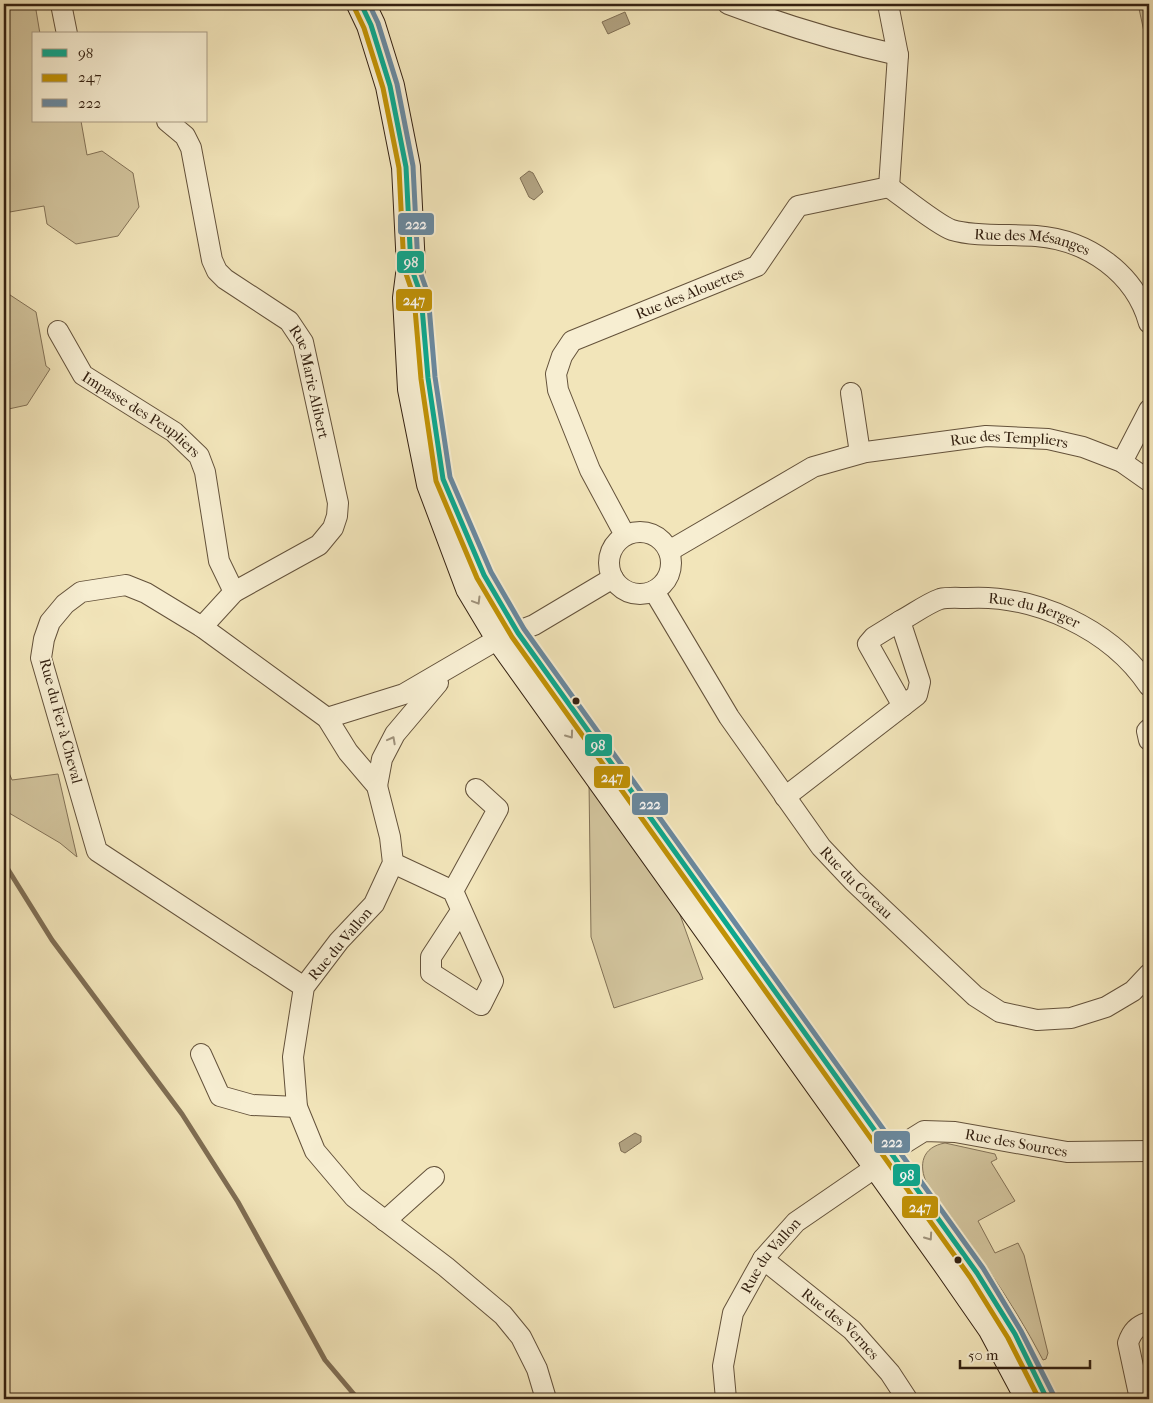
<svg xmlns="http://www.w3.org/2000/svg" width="1153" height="1403" viewBox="0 0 1153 1403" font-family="'IM FELL French Canon',serif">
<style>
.green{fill:#d2c49d;stroke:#837257}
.water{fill:#b1a281;stroke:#7f6e54}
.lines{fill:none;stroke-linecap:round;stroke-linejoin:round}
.stream{stroke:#7f6e54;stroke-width:5}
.street-casing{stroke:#64523b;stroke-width:22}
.secondary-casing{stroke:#342111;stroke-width:30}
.street{stroke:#f7eed2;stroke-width:20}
.secondary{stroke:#f7eed2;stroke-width:28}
.bus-1-casing{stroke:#f7eed2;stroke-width:9}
.bus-2-casing{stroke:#f7eed2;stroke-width:9}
.bus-3-casing{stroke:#f7eed2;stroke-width:9}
.bus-1{stroke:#0ca88e;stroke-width:5}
.bus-2{stroke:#c19205;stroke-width:5}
.bus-3{stroke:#6989a0;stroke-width:5}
.oneway{stroke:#9f927b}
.bus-dot{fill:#342111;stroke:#f7eed2;stroke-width:2}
.labels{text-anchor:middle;stroke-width:4;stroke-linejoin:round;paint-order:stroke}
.street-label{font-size:15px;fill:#342111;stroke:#f7eed2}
.line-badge{stroke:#f7eed2;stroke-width:2}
.badge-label{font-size:14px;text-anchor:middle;font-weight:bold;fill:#fff}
</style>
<rect width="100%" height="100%" fill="#f2e5ba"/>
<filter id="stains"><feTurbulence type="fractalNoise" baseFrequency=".004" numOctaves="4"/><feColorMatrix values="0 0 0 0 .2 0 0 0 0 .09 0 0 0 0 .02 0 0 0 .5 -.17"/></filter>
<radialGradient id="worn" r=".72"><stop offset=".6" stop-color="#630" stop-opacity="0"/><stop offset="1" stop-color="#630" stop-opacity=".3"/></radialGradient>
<g class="green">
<polygon points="4,4 35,4 40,34 34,34 34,121 81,121 87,155 102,151 133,173 139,207 118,236 76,244 47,224 44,206 4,213"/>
<polygon points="1138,4 1149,4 1149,55"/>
<polygon points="4,291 36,312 46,366 50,369 27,405 4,410"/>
<polygon points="4,761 12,780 58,774 77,857 60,843 4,810"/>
<polygon points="589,782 679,912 703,979 614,1008 591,937"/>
<path d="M945 1143 995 1154 997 1159 991 1162 1015 1201 978 1221 995 1253 1018 1243 1024 1255 1048 1353 1046 1359 1043 1360C1010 1297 969 1241 927 1184 918 1165 922 1147 945 1143Z"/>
</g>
<g class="water">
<polygon points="625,12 630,24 608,34 602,22"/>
<polygon points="529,171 533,173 543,192 534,200 529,197 520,178"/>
<polygon points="635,1133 641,1136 641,1142 625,1153 621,1151 619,1143"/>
</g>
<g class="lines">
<polyline class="stream" points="4,863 52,940 182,1114 238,1202 325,1360 358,1399"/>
<defs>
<g id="street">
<polyline points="61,4 67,34"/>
<path d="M728 4C784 25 840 42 898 55"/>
<path id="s1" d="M167 121 185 136 191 148 212 260 217 271 225 279 289 321 303 342 338 503 337 516 333 528 319 545 234 592 202 627"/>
<path id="s2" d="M889 187C903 197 939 226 952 230 974 237 1013 234 1036 236 1088 240 1135 273 1149 323"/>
<path id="s3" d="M58 331 83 375 174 432 199 456 205 472 219 561 234 592"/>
<polyline points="851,393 860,453"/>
<polyline points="1122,462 1149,410"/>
<circle cx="640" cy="563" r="31"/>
<path id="s4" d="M625 535 590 470 558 390 556 374 562 356 572 341 757 266 798 206 889 187 898 55 888 4"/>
<path id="s5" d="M669 551 813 467 866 452 986 436 1048 439 1083 447 1122 462 1149 481"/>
<path id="s6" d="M654 591 729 717 821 847 853 881 975 996 1000 1012 1037 1020 1071 1018 1106 1007 1133 991 1149 974"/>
<polyline points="900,621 874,637 868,644 903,706"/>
<polyline points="327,718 404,694 500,638 534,625 613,578"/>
<polyline points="1149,729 1147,731 1149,740"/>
<polyline points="377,786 382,759 395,734 438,683"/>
<path id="s7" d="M785 797 917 695 920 682 900 621C912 615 926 604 940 599 948 597 959 598 967 598 1035 594 1111 629 1149 686"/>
<polyline points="393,863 453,891 493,981 481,1005 431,973 431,957 461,911"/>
<polyline points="453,891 498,809 476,789"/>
<polyline points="304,987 97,851 41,658 44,639 50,622 65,604 81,592 126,585 146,593 202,627 327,718 348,752 377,786 390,837 393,863 374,904 339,941 304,987 293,1057 297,1107 315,1151 354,1197 446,1267 503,1315 521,1337 537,1369 546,1399"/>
<polyline points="201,1054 220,1096 252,1105 297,1107"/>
<polyline points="385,1221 434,1177"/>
<path id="s8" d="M763 1259 852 1330 890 1373 907 1399"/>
<path id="s9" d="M726 1399 723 1366 733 1313 763 1259 796 1222 879 1165 900 1146 924 1131 955 1132 1067 1152 1149 1151"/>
<path d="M1140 1399 1128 1343C1132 1331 1137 1326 1149 1322"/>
</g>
<polyline id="secondary" points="361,4 371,25 390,86 406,167 411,267 407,298 412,389 431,484 470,588 500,638 949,1266 992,1328 1030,1399"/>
</defs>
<use href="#street" class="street-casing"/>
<use href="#secondary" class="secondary-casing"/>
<use href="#street" class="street"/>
<use href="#secondary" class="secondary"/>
<defs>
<polyline id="bus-1" points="361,4 371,25 390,86 406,167 411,267 421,295 428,378 443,479 484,575 518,633 977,1273 1015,1334 1047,1399"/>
<polyline id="bus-2" points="354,7 364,28 383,88 399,168 404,268 414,297 421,379 436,481 477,578 512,637 970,1277 1008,1338 1039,1399"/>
<polyline id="bus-3" points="369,4 378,23 397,84 413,166 418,266 428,294 435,377 450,477 491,572 524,629 983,1268 1021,1331 1054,1396"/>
</defs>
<use href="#bus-1" class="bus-1-casing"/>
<use href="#bus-2" class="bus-2-casing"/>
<use href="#bus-3" class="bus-3-casing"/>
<use href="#bus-1" class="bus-1"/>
<use href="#bus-2" class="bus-2"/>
<use href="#bus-3" class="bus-3"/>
</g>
<defs><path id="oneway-chevron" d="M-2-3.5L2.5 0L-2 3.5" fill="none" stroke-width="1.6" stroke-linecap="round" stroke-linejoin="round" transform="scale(1.25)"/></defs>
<g class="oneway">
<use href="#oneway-chevron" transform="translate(477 601) rotate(59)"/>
<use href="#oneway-chevron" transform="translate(570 735) rotate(54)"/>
<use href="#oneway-chevron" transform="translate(392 740) rotate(-62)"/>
<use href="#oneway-chevron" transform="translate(929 1237) rotate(55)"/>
</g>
<g class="bus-dot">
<circle cx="576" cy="701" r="4.5"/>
<circle cx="958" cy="1260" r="4.5"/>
</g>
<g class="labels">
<g class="street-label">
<text dy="5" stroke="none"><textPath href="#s2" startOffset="158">Rue des Mésanges</textPath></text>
<text dy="5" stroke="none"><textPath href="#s4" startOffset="340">Rue des Alouettes</textPath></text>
<text dy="5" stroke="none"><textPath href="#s1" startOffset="316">Rue Marie Alibert</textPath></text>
<text dy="5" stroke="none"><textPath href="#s3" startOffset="121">Impasse des Peupliers</textPath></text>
<text dy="5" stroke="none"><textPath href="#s5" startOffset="366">Rue des Templiers</textPath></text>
<text dy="5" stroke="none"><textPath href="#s7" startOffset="386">Rue du Berger</textPath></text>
<text transform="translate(61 721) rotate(75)" y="5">Rue du Fer à Cheval</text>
<text dy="5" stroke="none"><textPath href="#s6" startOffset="356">Rue du Coteau</textPath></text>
<text transform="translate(340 944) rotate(-50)" y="5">Rue du Vallon</text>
<text dy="5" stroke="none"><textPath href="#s9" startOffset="449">Rue des Sources</textPath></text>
<text dy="5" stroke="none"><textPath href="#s9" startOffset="156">Rue du Vallon</textPath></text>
<text dy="5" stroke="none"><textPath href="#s8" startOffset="101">Rue des Vernes</textPath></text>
</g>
</g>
<g class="line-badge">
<rect x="397" y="212" width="38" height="24" rx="5" fill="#6989a0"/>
<rect x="396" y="250" width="29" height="24" rx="5" fill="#0ca88e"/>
<rect x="395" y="288" width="38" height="24" rx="5" fill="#c19205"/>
<rect x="584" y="733" width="29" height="24" rx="5" fill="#0ca88e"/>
<rect x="593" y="765" width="38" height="24" rx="5" fill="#c19205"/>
<rect x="631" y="792" width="38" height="24" rx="5" fill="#6989a0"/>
<rect x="873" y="1130" width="38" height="24" rx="5" fill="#6989a0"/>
<rect x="892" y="1163" width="29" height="24" rx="5" fill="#0ca88e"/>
<rect x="901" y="1195" width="38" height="24" rx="5" fill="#c19205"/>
</g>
<g class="badge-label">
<text x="416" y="229">222</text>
<text x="411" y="267">98</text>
<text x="414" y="305">247</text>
<text x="598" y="750">98</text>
<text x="612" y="782">247</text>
<text x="650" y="809">222</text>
<text x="892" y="1147">222</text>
<text x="907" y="1180">98</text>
<text x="920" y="1212">247</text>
</g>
<rect width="1153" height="1403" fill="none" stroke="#f2e5ba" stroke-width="20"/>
<rect x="5" y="5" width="1143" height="1393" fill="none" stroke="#342111" stroke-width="2.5"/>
<rect x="10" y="10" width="1133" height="1383" fill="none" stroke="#342111"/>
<rect x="32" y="32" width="175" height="90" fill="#f7eed2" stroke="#a99c85"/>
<rect x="42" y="49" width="25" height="8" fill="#0ca88e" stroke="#a99c85"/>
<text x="78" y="58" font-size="15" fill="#342111">98</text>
<rect x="42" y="74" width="25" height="8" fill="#c19205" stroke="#a99c85"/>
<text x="78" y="82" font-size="15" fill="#342111">247</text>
<rect x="42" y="99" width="25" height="8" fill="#6989a0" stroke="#a99c85"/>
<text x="78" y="108" font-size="15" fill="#342111">222</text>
<path d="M960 1360v8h130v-8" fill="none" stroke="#342111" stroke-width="2.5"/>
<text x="968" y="1360" font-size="15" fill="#342111" stroke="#f7eed2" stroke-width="4" paint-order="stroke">50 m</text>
<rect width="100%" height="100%" filter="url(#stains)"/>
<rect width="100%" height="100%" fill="url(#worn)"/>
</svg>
